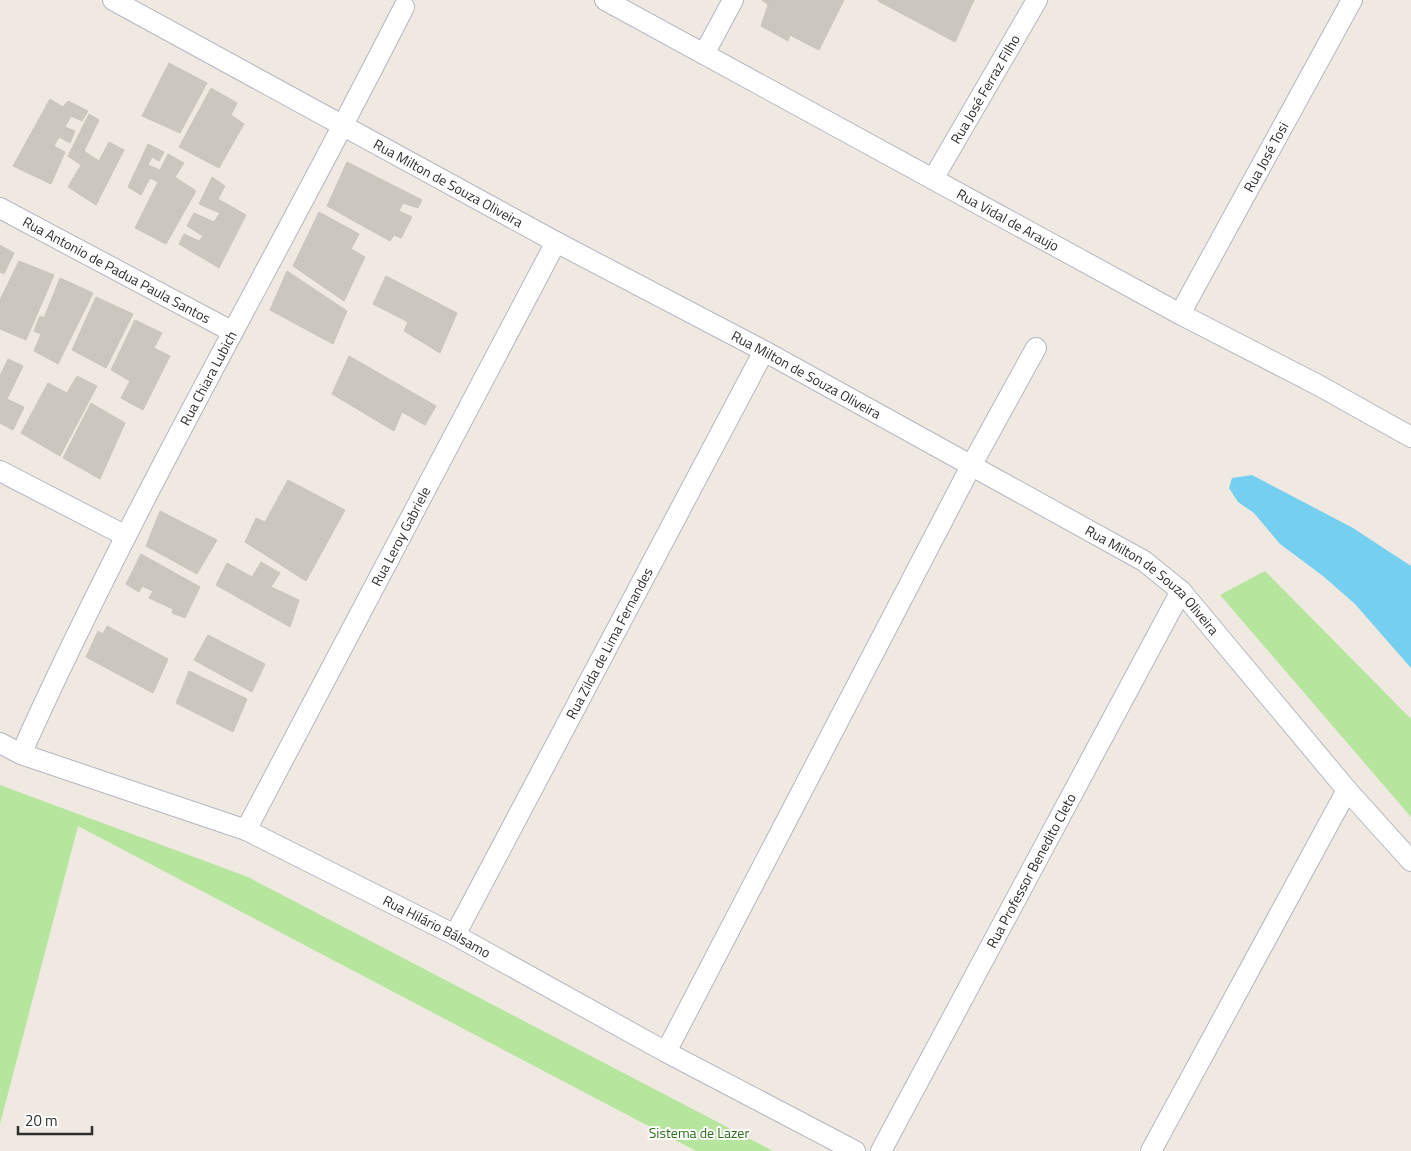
<svg xmlns="http://www.w3.org/2000/svg" width="1411" height="1151" viewBox="0 0 1411 1151" font-family="'Titillium Web',sans-serif">
<style>
.green{fill:#b6e59e}
.water{fill:#75cff0}
.building{fill:#cbc7bf;stroke:#cbc5ba}
.lines{fill:none;stroke-linecap:round;stroke-linejoin:round}
.minor-casing{stroke:#b4b7c1;stroke-width:22}
.minor{stroke:#fff;stroke-width:20}
.labels{text-anchor:middle;stroke-width:4;stroke-linejoin:round;paint-order:stroke}
.street-label{font-size:14px;fill:#2e2e2e;stroke:#fff}
.park-label{font-size:14px;fill:#2c6e1b;stroke:#fff}
</style>
<rect width="100%" height="100%" fill="#efe9e1"/>
<g class="green">
<polygon points="1265,571 1411,719 1411,817 1220,595"/>
<polygon points="0,785 248,877 773,1151 696,1151 78,826 0,1124"/>
</g>
<polygon class="water" points="1252,475 1353,528 1411,566 1411,668 1355,604 1323,576 1280,544 1254,513 1238,502 1229,488 1232,478"/>
<g class="building">
<polygon points="762,0 844,0 819,50 790,35 788,41 761,26 768,5"/>
<polygon points="879,0 974,0 955,42 878,1"/>
<polygon points="169,63 207,83 180,133 142,116"/>
<polygon points="211,88 237,103 231,115 244,124 219,168 179,147"/>
<polygon points="50,99 63,107 68,101 88,111 82,121 71,116 65,127 75,131 70,143 59,137 54,146 65,152 51,184 13,166"/>
<polygon points="89,114 99,120 84,151 99,161 109,142 124,150 96,205 68,187 81,165 68,156"/>
<polygon points="148,144 164,152 159,161 152,157 148,165 160,170 168,154 184,163 175,177 196,191 166,244 135,228 158,182 150,178 141,195 128,187"/>
<polygon points="347,162 422,200 418,208 403,203 399,211 412,217 401,238 394,235 390,241 327,206"/>
<polygon points="212,177 225,186 218,199 246,215 219,268 179,244 184,234 199,241 203,236 187,226 194,213 214,222 220,213 199,204"/>
<polygon points="319,212 359,234 351,249 365,257 344,301 293,266"/>
<polygon points="0,245 14,253 4,274 0,272"/>
<polygon points="19,261 54,275 26,340 0,329 0,300"/>
<polygon points="287,271 347,311 333,344 270,310"/>
<polygon points="386,276 457,313 440,353 404,331 408,322 373,304"/>
<polygon points="60,278 93,293 58,364 34,351 41,334 34,331 40,316 44,318"/>
<polygon points="96,297 133,314 106,368 72,350"/>
<polygon points="135,320 162,333 154,348 170,356 143,410 121,398 130,381 111,370"/>
<polygon points="349,356 436,406 425,425 402,412 394,431 332,394"/>
<polygon points="8,359 23,366 7,399 24,407 13,430 0,423 0,376"/>
<polygon points="77,376 97,386 60,456 21,433 48,383 67,393"/>
<polygon points="91,403 125,423 100,479 63,458"/>
<polygon points="288,480 345,510 306,581 245,542 256,518 265,522"/>
<polygon points="160,511 217,540 197,574 146,546"/>
<polygon points="141,554 200,587 185,618 172,613 173,609 149,598 153,591 142,586 139,592 126,584"/>
<polygon points="261,562 280,573 271,587 299,600 290,627 216,585 227,563 252,577"/>
<polygon points="107,626 168,659 153,693 86,657 98,631 103,634"/>
<polygon points="208,635 265,664 252,692 194,660"/>
<polygon points="189,671 247,699 233,732 176,703"/>
</g>
<g class="lines">
<defs>
<g id="minor">
<path id="s1" d="M113 0 556 242 764 351 1144 561 1181 591 1347 790 1411 861"/>
<path id="s2" d="M605 0 1180 314 1318 385 1411 437"/>
<polyline points="704,54 733,0"/>
<path id="s3" d="M933 179 1037 0"/>
<path id="s4" d="M0 208 233 332"/>
<path id="s5" d="M1180 314 1352 0"/>
<polyline points="0,471 126,536"/>
<path id="s6" d="M0 743 21 754 246 830 455 935 666 1052 855 1151"/>
<path id="s7" d="M21 754C136 498 278 256 404 7"/>
<path id="s8" d="M246 830 556 242"/>
<path id="s9" d="M455 935 764 351"/>
<polyline points="666,1052 971,466 1036,348"/>
<path id="s10" d="M881 1151 1181 591"/>
<polyline points="1151,1151 1347,790"/>
</g>
</defs>
<use href="#minor" class="minor-casing"/>
<use href="#minor" class="minor"/>
</g>
<g class="labels">
<g class="street-label">
<text dy="5" stroke="none"><textPath href="#s3" startOffset="104">Rua José Ferraz Filho</textPath></text>
<text dy="5" stroke="none"><textPath href="#s5" startOffset="179">Rua José Tosi</textPath></text>
<text dy="5" stroke="none"><textPath href="#s1" startOffset="382">Rua Milton de Souza Oliveira</textPath></text>
<text dy="5" stroke="none"><textPath href="#s2" startOffset="459">Rua Vidal de Araujo</textPath></text>
<text dy="5" stroke="none"><textPath href="#s4" startOffset="132">Rua Antonio de Padua Paula Santos</textPath></text>
<text dy="5" stroke="none"><textPath href="#s1" startOffset="788">Rua Milton de Souza Oliveira</textPath></text>
<text dy="5" stroke="none"><textPath href="#s7" startOffset="420">Rua Chiara Lubich</textPath></text>
<text dy="5" stroke="none"><textPath href="#s8" startOffset="332">Rua Leroy Gabriele</textPath></text>
<text dy="5" stroke="none"><textPath href="#s1" startOffset="1192">Rua Milton de Souza Oliveira</textPath></text>
<text dy="5" stroke="none"><textPath href="#s9" startOffset="330">Rua Zilda de Lima Fernandes</textPath></text>
<text dy="5" stroke="none"><textPath href="#s10" startOffset="318">Rua Professor Benedito Cleto</textPath></text>
<text dy="5" stroke="none"><textPath href="#s6" startOffset="475">Rua Hilário Bálsamo</textPath></text>
</g>
<g class="park-label">
<text x="699" y="1138">Sistema de Lazer</text>
</g>
</g>
<path d="M18 1126v8h74v-8" fill="none" stroke="#2e2e2e" stroke-width="2.5"/>
<text x="25" y="1126" font-size="15" fill="#2e2e2e" stroke="#ffffff" stroke-width="4" paint-order="stroke">20 m</text>
</svg>
